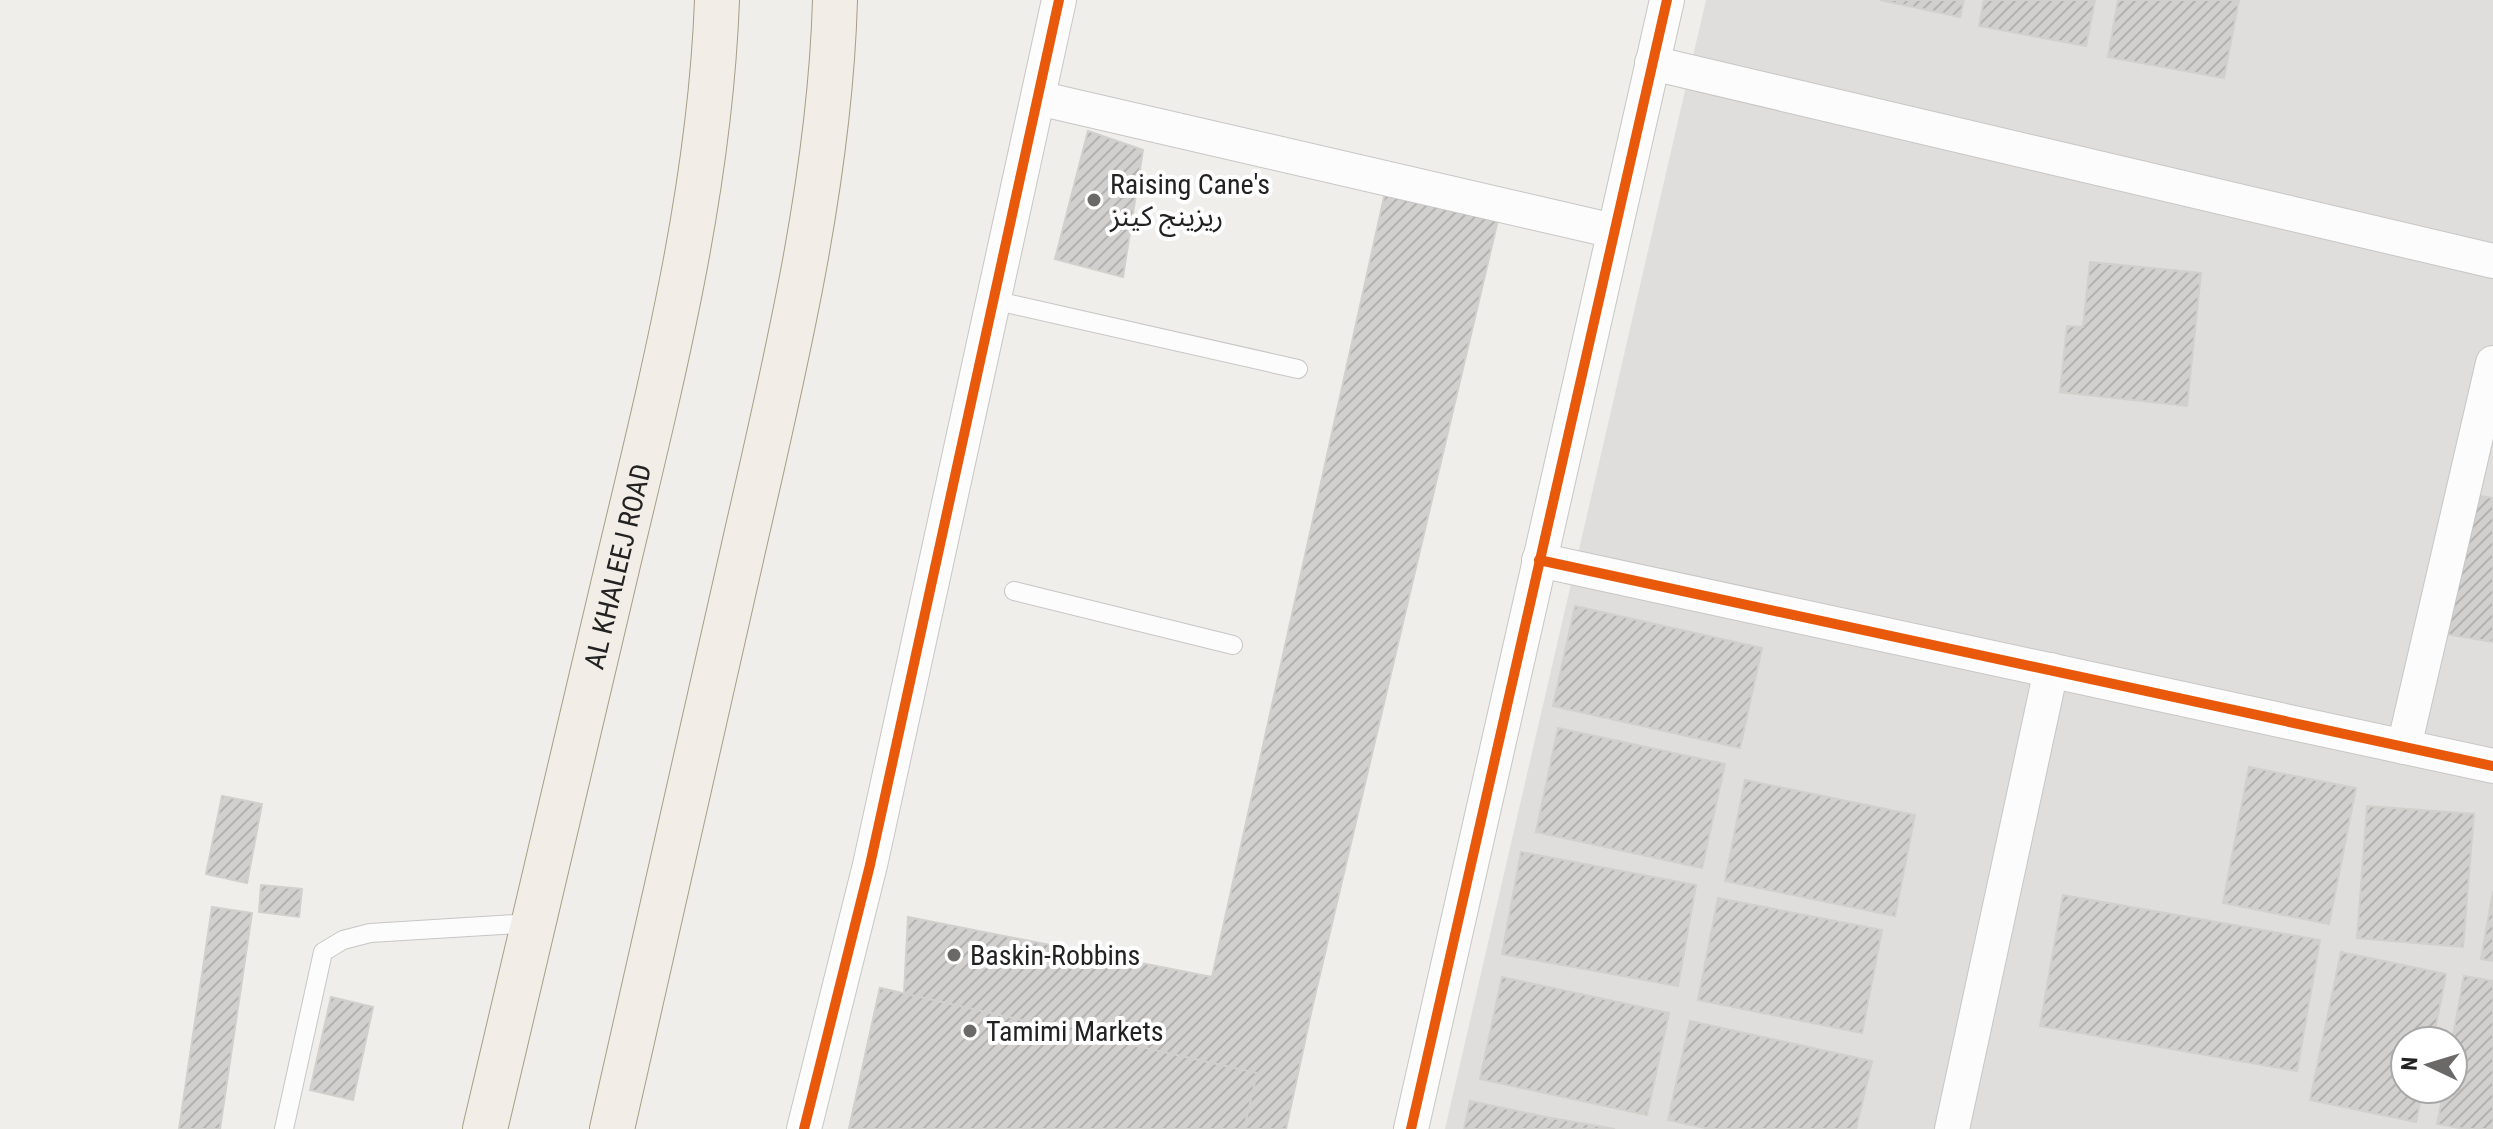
<svg xmlns="http://www.w3.org/2000/svg" width="2493" height="1129" viewBox="0 0 2493 1129" font-family="'Roboto Condensed','Noto Sans Arabic',sans-serif">
<style>
.residential{fill:#dfdedc;fill-rule:evenodd}
.building{fill:url(#building-hatch);stroke:#d2d0cc;stroke-width:2}
.lines{fill:none;stroke-linecap:round;stroke-linejoin:round}
.service-casing{stroke:#c7c6c5;stroke-width:20}
.minor-casing{stroke:#c7c6c5;stroke-width:36}
.primary-casing{stroke:#a69e87;stroke-width:46}
.service{stroke:#fdfcfc;stroke-width:18}
.minor{stroke:#fdfcfc;stroke-width:34}
.primary{stroke:#f2ede7;stroke-width:44}
.cycleway-casing{stroke:#fff;stroke-width:15}
.cycleway{stroke:#e8590c;stroke-width:10}
.poi-dot{fill:#6a6968;stroke:#fff;stroke-width:3}
.labels{text-anchor:middle;stroke-width:8;stroke-linejoin:round;paint-order:stroke}
.poi-label{font-size:28px;fill:#222;stroke:#fff;text-anchor:start}
.street-label{font-size:28px;fill:#222;stroke:#fff}
</style>
<defs>
<pattern id="building-hatch" width="6" height="6" patternUnits="userSpaceOnUse" patternTransform="scale(2)"><rect width="6" height="6" fill="#d2d0ce"/><path d="M-1 1l2-2M0 6l6-6M5 7l2-2" fill="none" stroke="#b4b2b1"/></pattern>
</defs>
<rect width="100%" height="100%" fill="#efeeeb"/>
<path class="residential" d="M1706 0H2493V1129H1445ZM2405 1041H2453V1089H2405Z"/>
<g class="building">
<polygon points="1880,0 1964,0 1960,17"/>
<polygon points="1984,0 2095,0 2086,46 1979,26"/>
<polygon points="2118,0 2239,0 2224,78 2108,57"/>
<polygon points="1088,131 1143,150 1123,277 1055,259"/>
<polygon points="1386,188 1498,220 1313,1004 1286,1129 849,1129 880,988 904,994 908,917 1212,977"/>
<polygon points="2090,262 2201,273 2187,406 2060,392 2067,326 2083,327"/>
<polygon points="2468,494 2493,498 2493,642 2445,634"/>
<polygon points="1575,606 1762,648 1740,748 1553,706"/>
<polygon points="1558,728 1725,764 1702,868 1536,832"/>
<polygon points="2249,767 2356,788 2329,924 2223,903"/>
<polygon points="1745,780 1915,815 1895,916 1725,881"/>
<polygon points="222,796 262,804 247,883 206,874"/>
<polygon points="2367,806 2474,814 2463,947 2357,938"/>
<polygon points="1521,852 1696,885 1678,986 1502,954"/>
<polygon points="261,885 302,889 299,917 259,912"/>
<polygon points="2493,891 2493,961 2481,959"/>
<polygon points="2063,895 2320,940 2297,1071 2040,1026"/>
<polygon points="1718,898 1882,930 1862,1033 1698,1000"/>
<polygon points="212,907 252,913 220,1129 179,1129"/>
<polygon points="2341,952 2446,974 2433,1041 2405,1041 2405,1089 2423,1089 2416,1122 2310,1100"/>
<polygon points="2464,976 2493,981 2493,1129 2465,1129 2437,1124 2444,1089 2453,1089 2452,1041"/>
<polygon points="1502,977 1669,1013 1647,1115 1480,1079"/>
<polygon points="880,988 1257,1073 1244,1129 849,1129"/>
<polygon points="331,997 373,1007 353,1100 310,1090"/>
<polygon points="1690,1021 1872,1061 1856,1129 1709,1129 1668,1120"/>
<polygon points="1470,1101 1546,1117 1615,1129 1464,1129"/>
</g>
<g class="lines">
<defs>
<g id="service">
<polyline points="993,300 1298,369"/>
<polyline points="1014,591 1233,645"/>
<polyline points="284,1129 323,952 343,940 370,933 532,923"/>
</g>
<g id="minor">
<polyline points="1652,63 2493,261"/>
<polyline points="1038,98 1614,231"/>
<polyline points="1539,560 2493,766"/>
<polyline points="2404,747 2493,363"/>
<polyline points="804,1129 870,865 1059,0"/>
<polyline points="1411,1129 1667,0"/>
<polyline points="1952,1129 2051,670"/>
</g>
<g id="primary">
<path id="s1" d="M485 1129C528 940 573 752 618 564 662 379 710 191 717 0"/>
<path d="M612 1129C656 933 701 737 745 541 785 366 830 179 835 0"/>
</g>
</defs>
<use href="#service" class="service-casing"/>
<use href="#minor" class="minor-casing"/>
<use href="#primary" class="primary-casing"/>
<use href="#service" class="service"/>
<use href="#minor" class="minor"/>
<use href="#primary" class="primary"/>
<defs>
<g id="cycleway">
<polyline points="1539,560 2493,766"/>
<polyline points="804,1129 870,865 1059,0"/>
<polyline points="1411,1129 1667,0"/>
</g>
</defs>
<use href="#cycleway" class="cycleway-casing"/>
<use href="#cycleway" class="cycleway"/>
</g>
<g class="poi-dot">
<circle cx="1094" cy="200" r="8"/>
<circle cx="954" cy="955" r="8"/>
<circle cx="970" cy="1031" r="8"/>
</g>
<g class="labels">
<g class="poi-label">
<text x="1110" y="194">Raising Cane's<tspan x="1110" dy="32">ريزينج كينز</tspan></text>
<text x="970" y="965">Baskin-Robbins</text>
<text x="986" y="1041">Tamimi Markets</text>
</g>
<g class="street-label">
<text dy="10" stroke="none"><textPath href="#s1" startOffset="578">AL KHALEEJ ROAD</textPath></text>
</g>
</g>
<g transform="translate(2429 1065) rotate(274)"><circle r="38" fill="#ffffff" stroke="#a7a7a7" stroke-width="2"/>
<path d="M0-6L14 30L0 20L-14 30Z" fill="#6a6968"/>
<text y="-12" font-size="22" font-weight="bold" text-anchor="middle" fill="#222222">N</text>
</g>
</svg>
